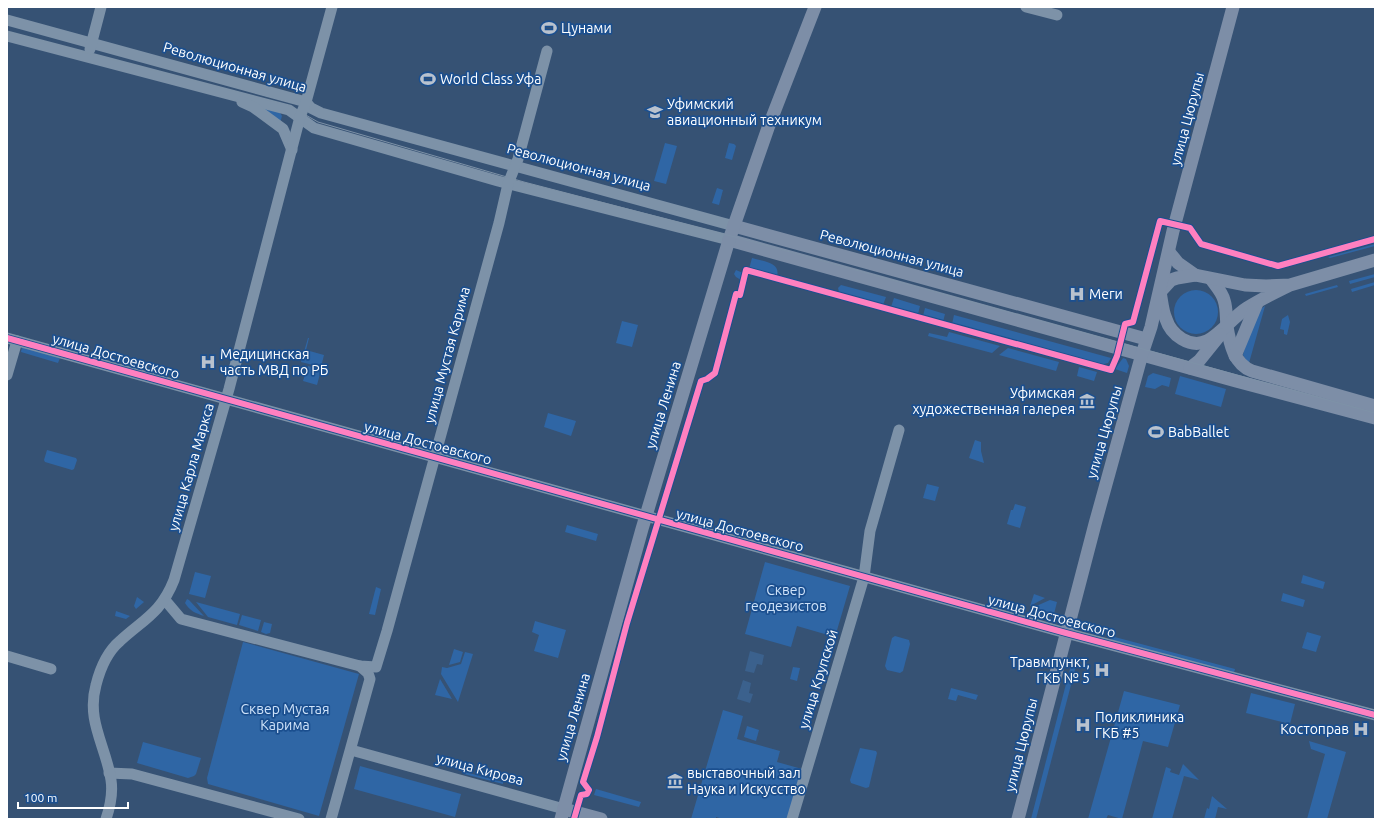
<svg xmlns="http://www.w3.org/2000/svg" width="1382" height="826" viewBox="0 0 1382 826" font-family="Ubuntu,sans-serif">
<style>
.green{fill:#2f66a5}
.water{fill:#3b618d}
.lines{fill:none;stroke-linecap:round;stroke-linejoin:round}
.minor{stroke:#7d92a8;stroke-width:11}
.major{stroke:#7d8ea7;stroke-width:13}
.tram{stroke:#7e92a7;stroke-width:1}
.cycleway-casing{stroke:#1b4f8f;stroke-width:8}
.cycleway{stroke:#ff80c0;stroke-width:6}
.labels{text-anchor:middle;stroke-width:3.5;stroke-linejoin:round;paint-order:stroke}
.poi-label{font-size:14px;fill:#fff;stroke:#1b4f8f;text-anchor:start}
.street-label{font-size:14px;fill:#fff;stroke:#1b4f8f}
.park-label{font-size:14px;fill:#cfe3fa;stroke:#1b4f8f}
</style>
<rect width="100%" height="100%" fill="#365274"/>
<g class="green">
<polygon points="256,105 279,111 282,116 280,123"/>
<polygon points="665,143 677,146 666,184 654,181"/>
<polygon points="729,143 734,144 736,146 732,160 725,158"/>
<polygon points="717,188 723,190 719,205 712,203"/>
<polygon points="1375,244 1375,246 1330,258 1328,257"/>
<path d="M752 258C762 261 781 262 777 276L749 269Z"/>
<polygon points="736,270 743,273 741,280 736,277 734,274"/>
<polygon points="1375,274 1375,277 1350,284 1349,281"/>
<polygon points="1375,282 1375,285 1352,292 1351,289"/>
<polygon points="841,285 886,297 883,305 839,292 838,288"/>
<polygon points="1337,285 1338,287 1306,296 1305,294"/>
<circle cx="1196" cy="312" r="22"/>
<polygon points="894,298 920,306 918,314 891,307"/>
<path d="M1265 306 1249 363 1246 360 1243 355C1247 342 1252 312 1265 306Z"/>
<polygon points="925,308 945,314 943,322 923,316"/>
<polygon points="954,315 1111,358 1108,363 1100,365 952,324"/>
<polygon points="1288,315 1290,322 1287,335 1284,334 1284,330 1280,329 1282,319"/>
<polygon points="622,321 638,325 632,347 616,343"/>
<polygon points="949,332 1000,346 992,353 928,336 929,333 947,337"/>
<polygon points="308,338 309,338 306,350 324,355 321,367 301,362"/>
<polygon points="22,347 60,358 58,363 21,352"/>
<polygon points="1008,348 1059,362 1056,371 999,355"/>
<polygon points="1123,358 1126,359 1129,366 1127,373 1115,369"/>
<polygon points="308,366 321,370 317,385 303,381"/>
<polygon points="1079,367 1097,372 1094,381 1077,376"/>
<polygon points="1153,373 1171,378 1169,387 1162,385 1155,389 1145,387 1148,376"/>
<polygon points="1180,376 1226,389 1221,407 1175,394"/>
<polygon points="548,413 576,421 571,436 544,427"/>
<polygon points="975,440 981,442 981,451 984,463 969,458"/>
<polygon points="47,450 76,458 77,460 74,469 72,470 45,462 44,460"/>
<polygon points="927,484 939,487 935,501 923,498"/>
<polygon points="1015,504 1026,507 1020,528 1007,524 1011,510 1013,510"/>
<polygon points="567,525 598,534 596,541 565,532"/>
<polygon points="765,562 850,586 835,637 797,626 791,647 745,634"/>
<polygon points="195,572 211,576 205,598 189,594"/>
<polygon points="1303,575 1325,582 1323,589 1301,583"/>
<polygon points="376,587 381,589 375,615 369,614"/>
<polygon points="1283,593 1305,600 1303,607 1281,601"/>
<polygon points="1034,594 1045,598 1030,606"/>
<polygon points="137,597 144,602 136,609 134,606"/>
<path d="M187 599 189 600 204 616C195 613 190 611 185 603Z"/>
<polygon points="1050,600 1057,602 1054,614 1034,607"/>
<polygon points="196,602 240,614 237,625 208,617"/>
<polygon points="116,611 130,616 126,619 115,616"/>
<polygon points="242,615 261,620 258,631 239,625"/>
<polygon points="535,621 566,630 558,658 534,651 539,635 532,632"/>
<polygon points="264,622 272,624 270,633 266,634 261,632"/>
<polygon points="1307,632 1321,636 1316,652 1302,648"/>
<polygon points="895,636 909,640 910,644 903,671 900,673 887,670 885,666 892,638"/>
<polygon points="1111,636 1235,669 1234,673 1110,640"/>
<polygon points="243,642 359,674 319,816 208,784 207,778"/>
<polygon points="454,649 463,652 460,662 449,665"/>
<polygon points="465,652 473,654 458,702 441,674 442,667 447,668 461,664"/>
<polygon points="1073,657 1078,658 1036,819 1031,819"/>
<polygon points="793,667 800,668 797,681 790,679"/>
<polygon points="440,679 452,699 435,695"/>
<polygon points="951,688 978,695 976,700 958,695 956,701 948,699"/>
<polygon points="1124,691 1180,705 1168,747 1143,741 1122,819 1108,815 1106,819 1088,819"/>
<polygon points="1251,693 1295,704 1290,724 1246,713"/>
<polygon points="723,710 743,716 737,739 780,751 777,762 802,769 787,819 723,819 716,817 716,819 691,819"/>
<polygon points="747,726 759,730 756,741 744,737"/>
<polygon points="1309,741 1346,752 1327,819 1307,819 1325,754 1311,749"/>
<polygon points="143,742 201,758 196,774 194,776 188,778 137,763"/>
<polygon points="860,748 876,751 877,753 869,787 866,788 851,783 850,780"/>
<polygon points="1183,764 1199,780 1184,776 1172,819 1152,819 1166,767 1171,769 1170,772 1179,775"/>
<polygon points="360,766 461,794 455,817 354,789"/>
<polygon points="465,772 503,782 503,784 464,774"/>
<polygon points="596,789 641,802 639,807 594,795"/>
<polygon points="1212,796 1227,809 1218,807 1215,819 1204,819 1207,808 1209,809"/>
</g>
<g class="water">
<polygon points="750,651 764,655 762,665 757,664 754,673 745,671"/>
<polygon points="743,680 751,683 749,693 753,694 750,703 737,699"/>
</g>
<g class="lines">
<g class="minor">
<polyline points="1026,7 1057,15"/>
<polyline points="7,20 306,102 311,108 321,113 734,226"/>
<polyline points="7,36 289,110 314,128 498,181 729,240"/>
<polyline points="90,49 101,7"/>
<polyline points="242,102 253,107 283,129 292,150"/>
<polyline points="7,338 1066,633 1375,715"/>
<polyline points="7,375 17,341"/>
<polyline points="165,600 181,619 360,666 376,667 387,631 499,223 508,184 518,159 547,51"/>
<polyline points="7,656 51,669"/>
<polyline points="351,750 564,809"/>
<polyline points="109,773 132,774 299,819"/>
<path d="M106 819C110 807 113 793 111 780 106 746 86 721 96 685 100 669 107 652 120 641 144 619 161 613 174 580L229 389 300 117 306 102 332 7"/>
<polyline points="331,819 370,679 368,673 360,666"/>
<polyline points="792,819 864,577 870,531 899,430"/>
</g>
<g class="major">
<polyline points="734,226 1146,339"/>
<polyline points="729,240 1236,381 1375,418"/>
<polyline points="1169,252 1178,263 1195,275"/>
<path d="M1211 279C1216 286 1222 292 1224 300 1227 309 1226 318 1227 327 1230 344 1234 364 1252 371L1375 406"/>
<path d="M1290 285C1276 292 1261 299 1247 308 1234 316 1222 333 1207 341 1190 349 1171 335 1166 319 1162 310 1162 301 1160 292L1171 280 1177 278 1195 275 1245 285 1266 286 1290 285 1375 260"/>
<polyline points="1235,356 1257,303"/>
<polyline points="1190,368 1199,361 1220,335"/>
<polyline points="564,809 601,819"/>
<polyline points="561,819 642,529 729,240 768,128 815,7"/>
<polyline points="1018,819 1095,524 1142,354 1151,327 1173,231 1233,7"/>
</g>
<polyline class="tram" points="7,32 290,106 318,122 524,182 754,242 1375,413"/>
<defs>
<g id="cycleway">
<polyline points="7,338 1066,633 1375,715"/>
<polyline points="574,819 581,795 587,794 589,790 583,782 597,737 627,623 701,381 707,379 715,373 736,294 740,295 746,270 1111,370 1117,356 1125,324 1133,322 1160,221 1190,228 1201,244 1278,266 1375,239"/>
</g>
</defs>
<use href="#cycleway" class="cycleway-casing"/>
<use href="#cycleway" class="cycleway"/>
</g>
<defs>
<symbol id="stadium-bare" viewBox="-9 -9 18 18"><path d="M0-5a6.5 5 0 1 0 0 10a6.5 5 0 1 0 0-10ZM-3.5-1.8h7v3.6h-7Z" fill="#b9c2ce" stroke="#1b4f8f" stroke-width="2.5" paint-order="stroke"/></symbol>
<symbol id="university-bare" viewBox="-9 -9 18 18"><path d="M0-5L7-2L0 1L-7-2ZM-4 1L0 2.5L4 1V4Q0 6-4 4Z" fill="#b9c2ce" stroke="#1b4f8f" stroke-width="2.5" paint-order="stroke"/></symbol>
<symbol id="hospital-bare" viewBox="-9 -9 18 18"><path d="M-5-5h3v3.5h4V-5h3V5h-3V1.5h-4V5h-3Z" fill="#b9c2ce" stroke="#1b4f8f" stroke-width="2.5" paint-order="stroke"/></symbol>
<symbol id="museum-bare" viewBox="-9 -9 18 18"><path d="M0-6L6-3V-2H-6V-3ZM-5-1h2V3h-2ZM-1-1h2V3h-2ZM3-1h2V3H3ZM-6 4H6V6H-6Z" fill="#b9c2ce" stroke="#1b4f8f" stroke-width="2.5" paint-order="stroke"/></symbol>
</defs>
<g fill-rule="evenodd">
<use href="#stadium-bare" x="538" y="17" width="22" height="22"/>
<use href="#stadium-bare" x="417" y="68" width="22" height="22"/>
<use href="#university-bare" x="644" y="101" width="22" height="22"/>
<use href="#hospital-bare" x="1066" y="283" width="22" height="22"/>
<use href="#hospital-bare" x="197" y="351" width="22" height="22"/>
<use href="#museum-bare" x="1076" y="390" width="22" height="22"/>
<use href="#stadium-bare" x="1145" y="421" width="22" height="22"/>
<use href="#hospital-bare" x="1091" y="659" width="22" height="22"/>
<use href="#hospital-bare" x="1072" y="714" width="22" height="22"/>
<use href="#hospital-bare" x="1350" y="718" width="22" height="22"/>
<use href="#museum-bare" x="664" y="770" width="22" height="22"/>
</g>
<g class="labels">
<g class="poi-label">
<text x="561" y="33">Цунами</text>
<text x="440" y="84">World Class Уфа</text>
<text x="667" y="109">Уфимский<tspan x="667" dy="16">авиационный техникум</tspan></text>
<text x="1089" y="299">Меги</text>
<text x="220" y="359">Медицинская<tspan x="220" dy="16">часть МВД по РБ</tspan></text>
<text x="1075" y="398" text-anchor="end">Уфимская<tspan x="1075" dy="16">художественная галерея</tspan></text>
<text x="1168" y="437">BabBallet</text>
<text x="1090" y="667" text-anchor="end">Травмпункт,<tspan x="1090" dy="16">ГКБ № 5</tspan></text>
<text x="1095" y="722">Поликлиника<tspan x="1095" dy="16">ГКБ #5</tspan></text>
<text x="1349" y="734" text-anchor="end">Костоправ</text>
<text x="687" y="778">выставочный зал<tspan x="687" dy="16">Наука и Искусство</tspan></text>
</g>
<g class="street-label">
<text transform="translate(235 67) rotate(16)" y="5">Революционная улица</text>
<text transform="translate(1187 119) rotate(-75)" y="5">улица Цюрупы</text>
<text transform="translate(579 167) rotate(15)" y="5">Революционная улица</text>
<text transform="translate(892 253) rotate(15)" y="5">Революционная улица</text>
<text transform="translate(447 355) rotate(-75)" y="5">улица Мустая Карима</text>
<text transform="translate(116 356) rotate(16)" y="5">улица Достоевского</text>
<text transform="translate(663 405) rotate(-73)" y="5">улица Ленина</text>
<text transform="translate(1104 432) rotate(-74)" y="5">улица Цюрупы</text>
<text transform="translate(428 443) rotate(15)" y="5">улица Достоевского</text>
<text transform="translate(191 467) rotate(-74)" y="5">улица Карла Маркса</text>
<text transform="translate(740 530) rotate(15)" y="5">улица Достоевского</text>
<text transform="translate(1052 616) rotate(15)" y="5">улица Достоевского</text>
<text transform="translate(818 679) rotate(-73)" y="5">улица Крупской</text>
<text transform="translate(573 717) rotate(-74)" y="5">улица Ленина</text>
<text transform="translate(1021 745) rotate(-76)" y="5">улица Цюрупы</text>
<text transform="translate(480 769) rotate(15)" y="5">улица Кирова</text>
</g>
<g class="park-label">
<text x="786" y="595">Сквер<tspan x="786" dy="16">геодезистов</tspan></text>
<text x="285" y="714">Сквер Мустая<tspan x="285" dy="16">Карима</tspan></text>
</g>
</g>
<rect width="1382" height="826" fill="none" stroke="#ffffff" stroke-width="16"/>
<path d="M18 802v6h110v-6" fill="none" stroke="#ffffff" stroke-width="2"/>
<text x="24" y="802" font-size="12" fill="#ffffff" stroke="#1b4f8f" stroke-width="3" paint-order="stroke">100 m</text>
</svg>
